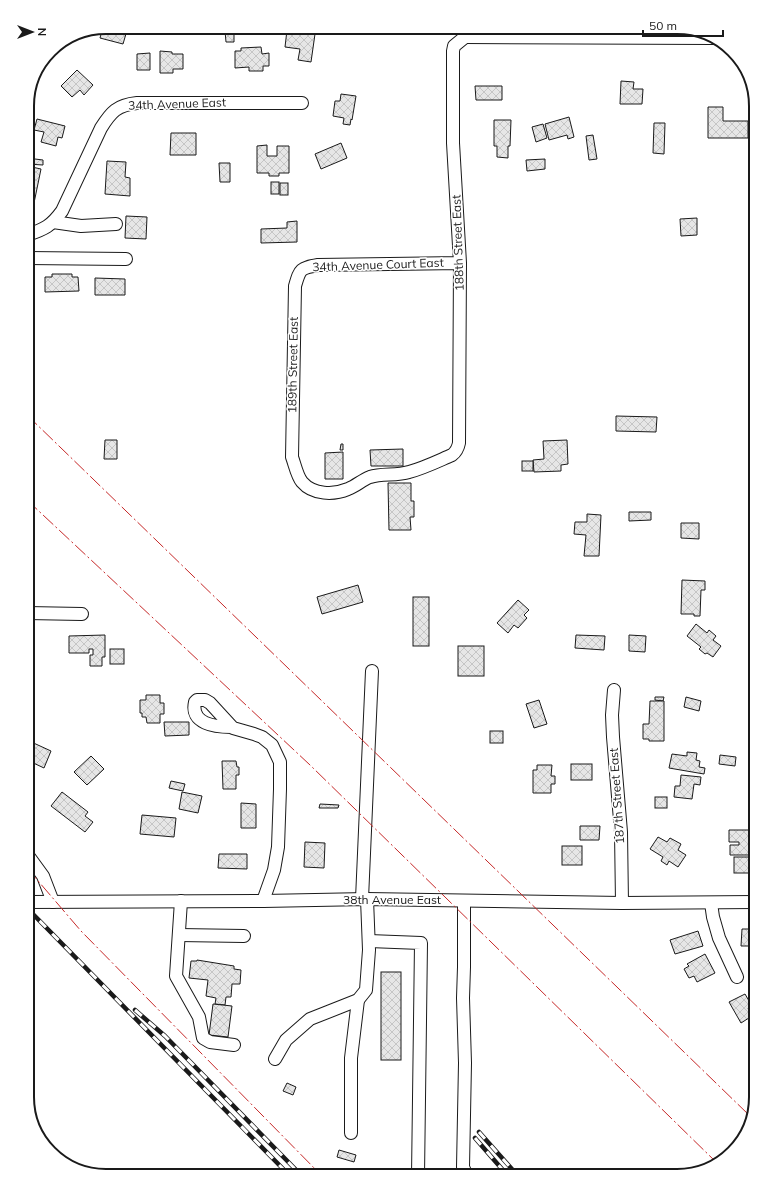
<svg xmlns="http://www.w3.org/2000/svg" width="783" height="1203" viewBox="0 0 783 1203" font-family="Mulish,sans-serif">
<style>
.building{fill:url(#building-cross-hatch);stroke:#1a1a1a}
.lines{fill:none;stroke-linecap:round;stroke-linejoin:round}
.minor-casing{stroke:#1a1a1a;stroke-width:14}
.minor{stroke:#fff;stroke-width:12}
.rail-casing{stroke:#1a1a1a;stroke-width:4.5}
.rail{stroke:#fff;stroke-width:3;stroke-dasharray:9;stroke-linecap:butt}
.power{stroke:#c62828;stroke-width:1;stroke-dasharray:14 3 2 3;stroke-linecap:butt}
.labels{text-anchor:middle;stroke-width:3;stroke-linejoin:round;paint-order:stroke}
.street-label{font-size:12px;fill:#1a1a1a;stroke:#fff}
.rim{fill:none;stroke:#1a1a1a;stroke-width:2}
</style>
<defs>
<pattern id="building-cross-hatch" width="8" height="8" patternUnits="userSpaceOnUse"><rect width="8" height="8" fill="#e6e6e6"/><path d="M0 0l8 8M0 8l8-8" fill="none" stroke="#c5c5c5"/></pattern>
</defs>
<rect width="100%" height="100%" fill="#fff"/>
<g class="building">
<polygon points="103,27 128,27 123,44 100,38"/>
<polygon points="288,27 296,27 296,31 288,30"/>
<polygon points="287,30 315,34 311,62 298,60 300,49 285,47"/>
<polygon points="225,31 234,31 234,42 226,42"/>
<polygon points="261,47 262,54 269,53 269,66 263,66 263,71 249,71 249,67 235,68 235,51 241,51 241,48"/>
<polygon points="160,51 172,52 172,54 183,54 183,69 173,69 173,73 160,73"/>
<polygon points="150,53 150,70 137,70 137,54"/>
<polygon points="77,70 93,85 84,95 80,90 72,97 61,86"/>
<polygon points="621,81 634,82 633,89 643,89 642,104 620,104"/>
<polygon points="475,86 502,86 502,100 476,100"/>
<polygon points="341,94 356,96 352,120 351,119 350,125 343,124 344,118 333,116 335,101 340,101"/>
<polygon points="708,107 723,107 723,121 748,121 748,138 708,138"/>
<polygon points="569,117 574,137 568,139 567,135 549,140 545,124"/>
<polygon points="37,119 65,126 62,138 58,137 56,146 41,142 44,132 34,130"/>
<polygon points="494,120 511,120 510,146 508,146 508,158 497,157 497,146 494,146"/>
<polygon points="654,123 665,123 664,154 653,153"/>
<polygon points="543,124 547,138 536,142 532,127"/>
<polygon points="171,133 196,133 196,155 170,155"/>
<polygon points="593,135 597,159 589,160 586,136"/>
<polygon points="341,143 347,158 321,169 315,154"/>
<polygon points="267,145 267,156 277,156 277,146 289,146 289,173 279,173 279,176 269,176 269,173 257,173 257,146"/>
<polygon points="27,158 43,160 43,165 27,164"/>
<polygon points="545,159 545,169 527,171 526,160"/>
<polygon points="107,161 126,162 125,177 130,178 130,196 105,194"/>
<polygon points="219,163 230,163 230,182 220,182"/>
<polygon points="27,166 41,169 34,203 27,201"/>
<rect x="271" y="182" width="8" height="12"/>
<rect x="280" y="183" width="8" height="12"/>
<polygon points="126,216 147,217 146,239 125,238"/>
<polygon points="697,218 697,235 681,236 680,219"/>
<polygon points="297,221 297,242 261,243 261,229 287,228 287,222"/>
<polygon points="52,274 72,274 72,277 78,277 79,291 45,292 45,277 52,277"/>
<polygon points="95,278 125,279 125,295 95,295"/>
<polygon points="616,416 657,417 656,432 616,431"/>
<polygon points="105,440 117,440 117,459 104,459"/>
<polygon points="567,440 568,464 561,465 561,471 534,472 533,460 544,459 543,441"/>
<polygon points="341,444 343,444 343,450 340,450"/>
<polygon points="403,449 403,466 371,466 370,450"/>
<polygon points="343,452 343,479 325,479 325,453"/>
<rect x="522" y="461" width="11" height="10"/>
<polygon points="388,483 411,483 411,501 414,501 414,517 410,517 411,530 389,530"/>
<polygon points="629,512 651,512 651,520 629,521"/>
<polygon points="587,514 601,515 599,556 584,556 586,535 574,534 575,522 587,522"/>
<polygon points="681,523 699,523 699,539 681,538"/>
<polygon points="682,580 705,581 705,590 701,590 700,616 694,616 694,614 681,614"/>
<polygon points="358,585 363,602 322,614 317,597"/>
<rect x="413" y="597" width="16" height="49"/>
<polygon points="518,600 529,610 524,615 527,618 518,628 514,625 508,633 497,623"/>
<polygon points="696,624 707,633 709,630 716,636 713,640 721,646 713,657 707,653 705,654 699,649 701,647 687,636"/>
<polygon points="105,635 105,657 102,657 102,666 90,666 90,655 93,655 93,649 89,649 89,653 69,653 69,636"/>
<polygon points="576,635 605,636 604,650 575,648"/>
<polygon points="629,635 646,636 645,652 629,651"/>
<rect x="458" y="646" width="26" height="30"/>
<rect x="110" y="649" width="14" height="15"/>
<polygon points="146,695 160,695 160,703 164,703 164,714 160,714 160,723 147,723 146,717 142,717 142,713 140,713 140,700 146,700"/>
<polygon points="655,697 664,697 663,701 655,700"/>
<polygon points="686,697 701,701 699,711 684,707"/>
<polygon points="539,700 547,724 534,728 526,704"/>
<polygon points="650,701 664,701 664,741 649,741 649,739 643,739 643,724 649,724"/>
<polygon points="164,722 189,722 189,735 165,736"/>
<rect x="490" y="731" width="13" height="12"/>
<polygon points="27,740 51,751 44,768 27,760"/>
<polygon points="687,752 697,753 696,760 700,761 699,767 705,768 704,774 669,768 672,754 687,756"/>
<polygon points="720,755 736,757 735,766 719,764"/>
<polygon points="91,756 104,769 87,785 74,772"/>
<polygon points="222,761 236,761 237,767 239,767 239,775 236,775 236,789 223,789"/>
<rect x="571" y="764" width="21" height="16"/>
<polygon points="537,765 552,765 551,776 555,776 555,784 551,784 551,793 533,793 533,770 537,770"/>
<polygon points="681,775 701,777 700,785 694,784 692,799 674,797 675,786 680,786"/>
<polygon points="171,781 185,784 183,791 169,788"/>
<polygon points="62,792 88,812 85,816 93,822 85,832 51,806"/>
<polygon points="182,792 202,796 198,813 179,809"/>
<rect x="655" y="797" width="12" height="11"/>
<polygon points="241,803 256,804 256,828 241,828"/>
<polygon points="320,804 339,805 338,808 319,808"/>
<polygon points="142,815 176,818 174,837 140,834"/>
<polygon points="580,826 600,826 599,840 580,840"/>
<polygon points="729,830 754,830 754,845 750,845 750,855 730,855 730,845 739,845 739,842 729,842"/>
<polygon points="658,837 667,842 670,838 681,844 678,850 686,855 678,867 669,861 667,865 661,861 663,857 650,849"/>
<polygon points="305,842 325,843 324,868 304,867"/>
<rect x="562" y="846" width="20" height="19"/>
<polygon points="219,854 247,854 247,869 218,868"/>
<rect x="734" y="857" width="22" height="16"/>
<polygon points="742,929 756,929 756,946 741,946"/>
<polygon points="698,931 703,946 675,954 670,940"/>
<polygon points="705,954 715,973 697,982 694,976 689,978 684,969 689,966 687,964"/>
<polygon points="197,960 234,966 234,969 241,970 240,984 232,984 231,997 226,997 225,1005 215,1004 216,998 206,996 208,980 189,978 191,961 197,961"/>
<rect x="381" y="972" width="20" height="88"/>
<polygon points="745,994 752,1006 748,1008 752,1016 741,1023 729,1002"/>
<polygon points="213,1004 232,1006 228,1037 209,1035"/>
<polygon points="287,1083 296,1087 293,1095 283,1091"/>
<polygon points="339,1150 356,1155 354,1162 337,1157"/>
</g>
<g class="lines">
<defs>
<g id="minor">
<polyline points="465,37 715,38"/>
<polyline points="53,222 81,226 116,224"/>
<path d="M27 235C45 229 51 226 62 211L101 128C111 112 117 105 137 103H302"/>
<polyline points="27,258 126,259"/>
<path d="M460 263 318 265C300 268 300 269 295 286L292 457C295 465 297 476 302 482 313 495 334 495 348 489 356 486 362 480 370 477 382 473 396 476 409 472 424 468 438 461 452 455 456 452 458 448 459 443L460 263 453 143V51L454 46 465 37"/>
<polyline points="27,613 82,614"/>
<polyline points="614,690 612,715 613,737 621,832 622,903"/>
<path d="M231 727C215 727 190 724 195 702L197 700H205L210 703 233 728 254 734 262 737 272 745 280 762V789L278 847 274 870 263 901"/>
<polyline points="27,854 43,876 53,902"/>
<polyline points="362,899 372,671"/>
<polyline points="181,901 176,976 199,1017 203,1038 210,1042 234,1045"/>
<polyline points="464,901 464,967 463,998 465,1063 463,1167 467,1176"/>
<polyline points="27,902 263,901 367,899 622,903 756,902"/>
<polyline points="711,903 713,917 719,938 737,977"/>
<polyline points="179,935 244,936"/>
<polyline points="369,941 421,943 418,1176"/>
<polyline points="275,1059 286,1040 310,1019 358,1000 366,990 369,950 367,899"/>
<polyline points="351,1133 351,1058 358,1000"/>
</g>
</defs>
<use href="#minor" class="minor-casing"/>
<use href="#minor" class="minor"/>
<defs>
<g id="rail">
<polyline points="27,908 290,1176"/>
<polyline points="135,1010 165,1036 302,1176"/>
<polyline points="479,1132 518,1176"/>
<polyline points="475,1138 508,1176"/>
</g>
</defs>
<use href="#rail" class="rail-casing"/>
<use href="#rail" class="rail"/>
<g class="power">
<polyline points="27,415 750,1116"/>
<polyline points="27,500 310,765 717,1163"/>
<polyline points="27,868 81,931 322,1176"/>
</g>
</g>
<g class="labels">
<g class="street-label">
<text transform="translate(177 104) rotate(-2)" y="4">34th Avenue East</text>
<text transform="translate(458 243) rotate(-92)" y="4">188th Street East</text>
<text transform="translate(378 265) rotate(-2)" y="4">34th Avenue Court East</text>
<text transform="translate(293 365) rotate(-89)" y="4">189th Street East</text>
<text transform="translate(617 796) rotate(-94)" y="4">187th Street East</text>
<text x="392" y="904">38th Avenue East</text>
</g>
</g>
<path d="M0 0H783V1203H0ZM106 34H677A72 72 0 0 1 749 106V1097A72 72 0 0 1 677 1169H106A72 72 0 0 1 34 1097V106A72 72 0 0 1 106 34Z" fill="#fff" fill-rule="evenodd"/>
<path class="rim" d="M106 34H677A72 72 0 0 1 749 106V1097A72 72 0 0 1 677 1169H106A72 72 0 0 1 34 1097V106A72 72 0 0 1 106 34Z"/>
<g transform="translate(32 32) rotate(90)" stroke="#ffffff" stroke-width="3" paint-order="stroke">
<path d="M0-3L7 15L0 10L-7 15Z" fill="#1a1a1a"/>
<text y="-6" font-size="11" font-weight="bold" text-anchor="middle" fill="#1a1a1a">N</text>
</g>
<path d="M643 30v6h80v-6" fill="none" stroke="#1a1a1a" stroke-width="2"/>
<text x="649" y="30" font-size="12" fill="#1a1a1a" stroke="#ffffff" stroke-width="3" paint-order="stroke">50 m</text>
</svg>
